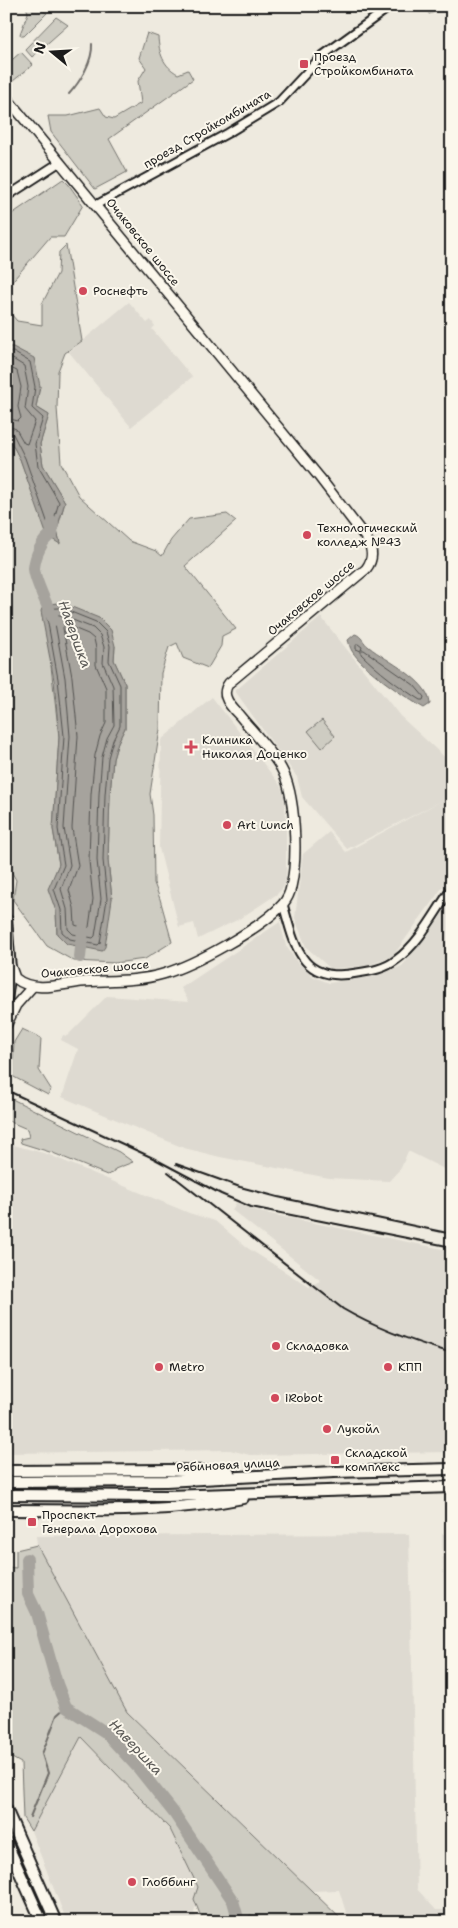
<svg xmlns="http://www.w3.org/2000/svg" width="458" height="1928" viewBox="0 0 458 1928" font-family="'Shantell Sans',sans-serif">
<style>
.built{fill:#dedad1}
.green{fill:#ceccc2;stroke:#75746f;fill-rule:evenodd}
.water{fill:#a6a39d;stroke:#6f6d69}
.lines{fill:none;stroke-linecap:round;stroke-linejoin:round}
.shore{stroke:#535250;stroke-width:1}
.stream{stroke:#6f6d69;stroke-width:2}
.river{stroke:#a6a39d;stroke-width:12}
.minor-casing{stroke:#1c1c1c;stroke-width:11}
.tertiary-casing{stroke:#1c1c1c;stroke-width:12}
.secondary-casing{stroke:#1c1c1c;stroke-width:14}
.minor{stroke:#fbf7ec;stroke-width:7}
.tertiary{stroke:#fbf7ec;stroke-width:9}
.secondary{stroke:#fbf7ec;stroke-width:10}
.rail{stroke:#1c1c1c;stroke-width:2}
.poi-dot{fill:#d1495b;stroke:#fbf7ec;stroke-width:2}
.labels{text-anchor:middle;stroke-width:4;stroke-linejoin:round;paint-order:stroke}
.poi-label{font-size:12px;fill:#1c1c1c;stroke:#fbf7ec;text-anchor:start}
.street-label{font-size:12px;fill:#1c1c1c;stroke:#fbf7ec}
.water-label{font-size:14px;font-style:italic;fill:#5a5956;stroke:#fbf7ec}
</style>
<rect width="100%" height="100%" fill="#eeeadf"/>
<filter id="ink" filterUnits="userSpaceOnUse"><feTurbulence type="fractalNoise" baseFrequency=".02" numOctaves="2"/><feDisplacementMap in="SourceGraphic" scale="10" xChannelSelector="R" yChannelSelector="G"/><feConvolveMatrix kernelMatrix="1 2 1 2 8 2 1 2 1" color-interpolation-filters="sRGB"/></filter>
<g filter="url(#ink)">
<g class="built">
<polygon points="129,302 147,323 151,320 155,326 152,329 192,377 131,427 69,352"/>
<polygon points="321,617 400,716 452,764 452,874 393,956 367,966 331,969 306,947 295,918 303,854 329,832 346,852 443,800 347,849 302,797 297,777 235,691"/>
<polygon points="212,697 280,785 284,794 286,818 286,879 283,888 277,894 259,906 239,919 198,939 194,923 179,927 159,848 161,740"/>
<polygon points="452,899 452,1173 408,1151 401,1168 389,1181 329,1178 220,1157 184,1148 62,1097 78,1049 61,1040 63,1035 67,1036 107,996 189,1002 181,988 280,922 286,946 297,962 314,977 329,983 376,976 402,966 429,934"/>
<polygon points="6,1143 47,1154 189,1213 215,1221 246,1247 309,1287 321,1281 232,1210 236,1203 260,1212 452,1251 452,1452 250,1455 230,1450 6,1453"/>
<polygon points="409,1534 417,1889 436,1910 452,1910 452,1922 417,1922 415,1916 375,1922 349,1922 339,1890 311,1891 127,1712 39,1560 36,1536"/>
<polygon points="442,1534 452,1534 452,1753 448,1754"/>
<polygon points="81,1737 170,1829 202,1887 194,1912 198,1922 67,1922 31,1831"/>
</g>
<g class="green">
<polygon points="26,6 35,6 47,13 24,36 21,36 20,34 28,13"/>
<polygon points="425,6 448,6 449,7 429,14"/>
<polygon points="56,17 68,25 32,57 25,49"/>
<path d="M147 33 158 37C159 53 163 66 178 74L188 70 193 79 109 139 127 172 95 189 51 132 48 116H68L100 108 106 117 114 119 141 103 138 81 146 68 139 58Z"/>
<polygon points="21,52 33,65 13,81 6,75 6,65"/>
<polygon points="63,179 69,185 83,205 64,237 50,237 9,285 6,299 6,218"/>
<path d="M66 245 82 341 65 353 58 371 57 408 61 463 79 496 129 541 156 551 162 556 171 540 189 519 227 514 236 521 185 566 236 629 222 636 221 646 208 668 183 658 177 643 169 647 161 673 160 729 150 794 153 815 154 883 160 899 172 942 145 959 115 963 74 961 47 946 13 900 16 880 6 862V612L8 611 6 579V433L20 459 33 494 60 543 57 530 65 502 43 465 40 444 49 415 36 407 40 386 13 347H6V308L17 321 42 325V304L58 273 59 252ZM62 603 115 646 114 660 125 684V728L118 742 113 759 110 795 108 860 112 899 57 934 56 911 49 889 59 864 53 829 59 737 44 604Z"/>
<polygon points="322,720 335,736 322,748 308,731"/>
<polygon points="22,1029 41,1038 39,1070 51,1089 48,1095 12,1076 14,1042"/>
<polygon points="6,1096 119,1152 133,1162 115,1169 113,1173 107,1175 53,1153 21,1143 20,1139 29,1137 27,1129 6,1120"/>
<polygon points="37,1545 127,1712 344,1922 203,1922 194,1899 198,1887 170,1829 81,1737 31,1831 23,1818 21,1763 12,1758 6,1748 6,1567 16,1568 16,1550"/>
</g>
<g class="water">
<polygon points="6,347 13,347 34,358 40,386 36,407 49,415 40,444 43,465 65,502 57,529 60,544 47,536 20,459 6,433"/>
<polygon points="62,603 99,618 111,630 115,646 114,660 125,684 125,728 118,742 113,759 110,795 108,860 112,899 105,947 102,951 67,944 57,934 56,911 48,889 59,864 53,829 59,737 54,680 41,611 44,604"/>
<path d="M355 634C362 636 363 643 369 647 386 661 429 680 430 704L424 708C406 698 362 668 352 651 350 648 349 643 348 640Z"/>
<polygon points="250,1915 268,1920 269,1922 243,1922"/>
</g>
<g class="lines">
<g class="shore">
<polyline points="6,352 13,352 30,362 35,387 32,408 43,418 35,444 38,466 59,502 52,526 48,524 25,458 13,434 6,432"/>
<polyline points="6,358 11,358 24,366 28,387 25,409 35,421 27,444 24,443 16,429 6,425"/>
<polyline points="6,366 17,371 21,387 18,407 21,418 18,421 6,418"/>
<polygon points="61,608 96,622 106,632 110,646 109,661 120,685 120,726 113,740 108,758 105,795 103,860 107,899 100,943 98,945 70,939 62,932 61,910 54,889 64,865 58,829 64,736 58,679 46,612 48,609"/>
<polygon points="56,615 60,615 93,628 100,635 104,647 103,663 113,686 114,725 107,738 102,757 99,794 97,860 101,899 95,936 93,938 73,934 68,929 67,909 61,889 70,865 64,828 70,736 65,678 54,618"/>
<polygon points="66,625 88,634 94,639 96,648 96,665 106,688 106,723 100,736 95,755 91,794 89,861 93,899 89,927 87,929 75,925 74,908 69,890 78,866 72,828 78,736 72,677 63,628"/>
<path d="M358 644 362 647 361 650H364L414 685 424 697 423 700H420C399 687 378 671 361 654V651L356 649V646Z"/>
</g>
<g class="stream">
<path d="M69 94C80 82 93 61 92 44"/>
<polyline points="30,1817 48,1773 42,1754 57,1715 66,1707"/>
</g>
<g class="river">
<path d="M53 522 52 534C42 539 35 557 34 568 34 578 49 610 54 620"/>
<polyline points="80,957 83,930"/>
<polyline points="27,1559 28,1594 37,1613 57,1684 66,1707 105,1732 139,1769 174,1813 233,1901 239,1922"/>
</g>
<defs>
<g id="minor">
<polyline points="6,197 60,162"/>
<polyline points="96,205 228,133 279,102 322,56 391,6"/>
<path d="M283 904C295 947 301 984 357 973 371 971 385 969 396 960 420 943 435 912 452 888"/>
</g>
<g id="tertiary">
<path d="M6 97 320 478 366 538C373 549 374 559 366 569L229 683C226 687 224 691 226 697 228 704 234 710 239 715 253 732 270 749 281 768 296 794 298 858 291 887 290 893 287 899 283 904 262 928 194 965 163 974 136 982 108 980 81 982 59 985 33 993 15 978L11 967"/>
<polyline points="6,1026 16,1005 32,987"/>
</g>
<g id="secondary">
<polyline points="6,919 10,969 6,1001"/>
<polyline points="6,1471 174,1470 229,1472"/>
<polyline points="6,1482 166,1481 334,1472 452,1469"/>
<polyline points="6,1495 167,1496 452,1487"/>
<path d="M6 1510C85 1510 165 1514 243 1498"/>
<polyline points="6,1809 56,1922"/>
<polyline points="6,1842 42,1922"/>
</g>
</defs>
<use href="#minor" class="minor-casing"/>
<use href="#tertiary" class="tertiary-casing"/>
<use href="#secondary" class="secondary-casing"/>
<use href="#minor" class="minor"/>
<use href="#tertiary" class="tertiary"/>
<use href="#secondary" class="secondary"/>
<g class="rail">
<polyline points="6,1090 153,1158 221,1194 251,1207 452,1247"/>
<polyline points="176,1164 240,1187 278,1197 452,1234"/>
<path d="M168 1172 343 1309C377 1329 414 1342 452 1353"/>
</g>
</g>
</g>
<g class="poi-dot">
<rect x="299" y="59" width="10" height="10" rx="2.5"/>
<circle cx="83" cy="291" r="5"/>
<circle cx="307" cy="535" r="5"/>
<path d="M188.5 739.5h5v5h5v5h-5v5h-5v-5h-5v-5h5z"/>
<circle cx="227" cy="825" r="5"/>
<circle cx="276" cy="1346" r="5"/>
<circle cx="159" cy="1367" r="5"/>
<circle cx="388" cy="1367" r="5"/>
<circle cx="275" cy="1398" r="5"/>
<circle cx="327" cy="1429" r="5"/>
<rect x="330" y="1455" width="10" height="10" rx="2.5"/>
<rect x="27" y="1517" width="10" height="10" rx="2.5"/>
<circle cx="132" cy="1882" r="5"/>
</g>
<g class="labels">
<g class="poi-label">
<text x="314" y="61">Проезд<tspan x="314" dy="14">Стройкомбината</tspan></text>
<text x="93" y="295">Роснефть</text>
<text x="317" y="532">Технологический<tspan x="317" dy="14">колледж №43</tspan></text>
<text x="202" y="744">Клиника<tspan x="202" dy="14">Николая Доценко</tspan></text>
<text x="237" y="829">Art Lunch</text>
<text x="286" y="1350">Складовка</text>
<text x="169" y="1371">Metro</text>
<text x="398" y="1371">КПП</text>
<text x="285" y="1402">iRobot</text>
<text x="337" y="1433">Лукойл</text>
<text x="345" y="1457">Складской<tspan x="345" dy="14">комплекс</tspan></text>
<text x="42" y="1519">Проспект<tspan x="42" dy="14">Генерала Дорохова</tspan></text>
<text x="142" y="1886">Глоббинг</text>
</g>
<g class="street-label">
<text transform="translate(207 129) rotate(-30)" y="4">проезд Стройкомбината</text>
<text transform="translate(143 242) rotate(51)" y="4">Очаковское шоссе</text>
<text transform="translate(311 598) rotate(-40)" y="4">Очаковское шоссе</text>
<text transform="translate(95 969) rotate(-5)" y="4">Очаковское шоссе</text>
<text transform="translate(228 1465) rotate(-3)" y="4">Рябиновая улица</text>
</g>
<g class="water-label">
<text transform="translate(75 634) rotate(70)" y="5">Навершка</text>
<text transform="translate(136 1747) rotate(47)" y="5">Навершка</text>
</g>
</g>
<rect width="458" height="1928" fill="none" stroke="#fbf7ec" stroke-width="25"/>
<rect x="12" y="12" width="433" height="1903" fill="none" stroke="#1c1c1c" stroke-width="2" filter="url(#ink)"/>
<g transform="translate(52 52) rotate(288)" stroke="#fbf7ec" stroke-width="4" paint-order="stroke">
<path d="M0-4L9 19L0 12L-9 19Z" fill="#1c1c1c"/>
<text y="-8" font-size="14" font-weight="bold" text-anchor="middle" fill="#1c1c1c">N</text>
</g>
</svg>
